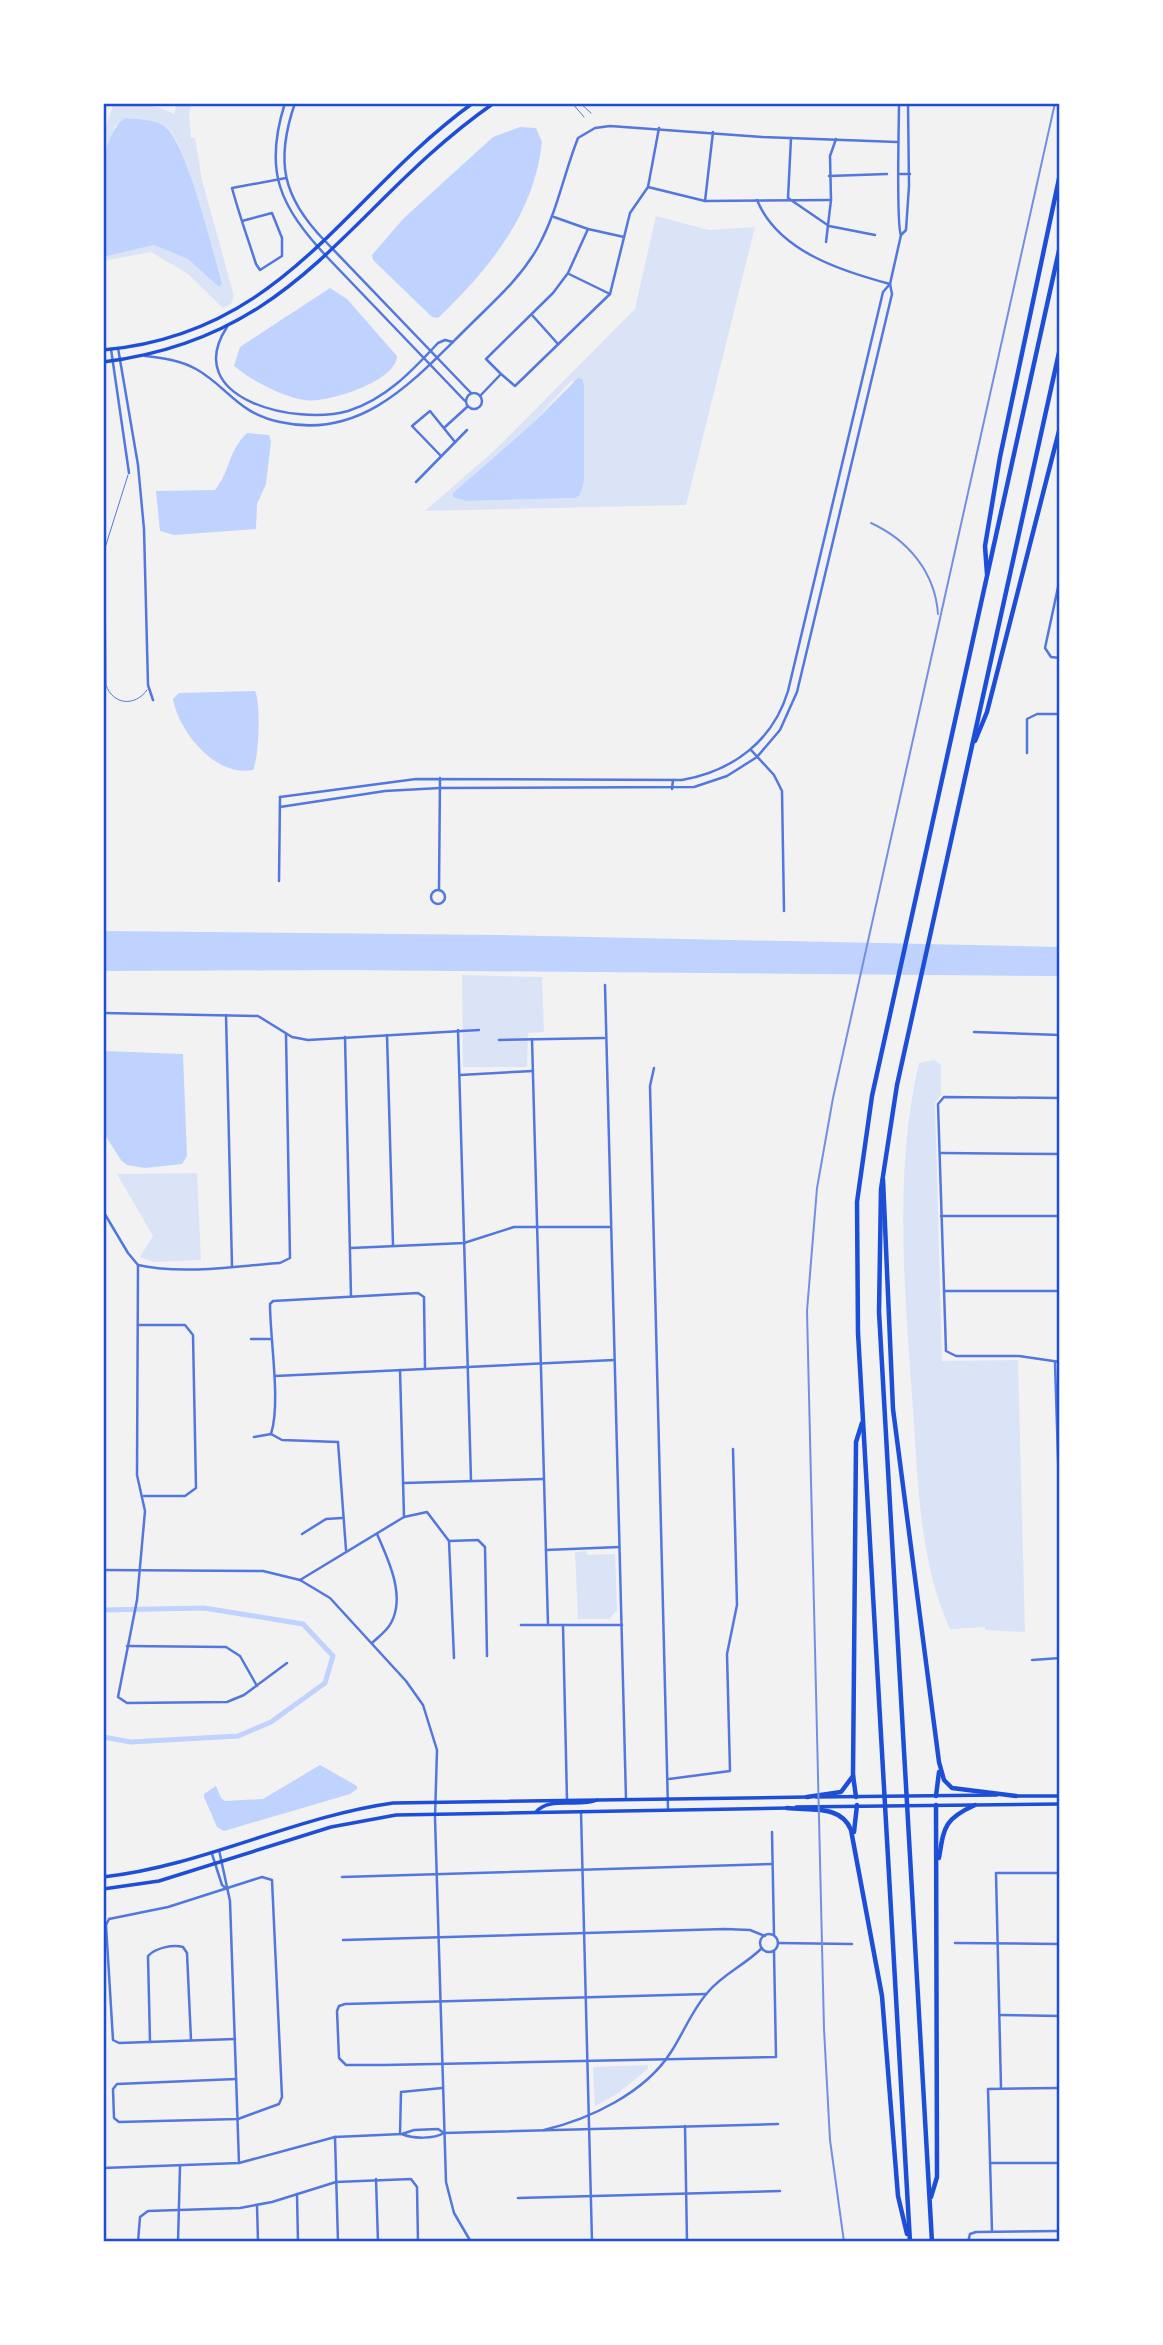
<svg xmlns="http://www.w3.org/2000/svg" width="1163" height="2345" viewBox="0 0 1163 2345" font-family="'Varela Round',sans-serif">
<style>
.green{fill:#dbe4f7;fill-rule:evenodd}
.water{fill:#bfd3fe}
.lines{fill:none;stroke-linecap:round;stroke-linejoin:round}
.canal{stroke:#bfd3fe;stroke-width:5}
.service{stroke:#5277de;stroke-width:1}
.minor{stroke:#5277de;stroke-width:2.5}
.tertiary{stroke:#5277de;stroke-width:2.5}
.secondary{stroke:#1d4ed8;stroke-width:3.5}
.primary{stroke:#1d4ed8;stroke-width:3.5}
.motorway{stroke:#1d4ed8;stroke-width:4.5}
.rail{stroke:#7290e2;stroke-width:2}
.neatline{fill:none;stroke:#1d4ed8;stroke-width:2.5}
</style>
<rect width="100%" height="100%" fill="#f2f2f2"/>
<g class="green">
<path d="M114 103C135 103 156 104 174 114L177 103H192L189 113 191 138H195L202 180 234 296 231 304 223 308 188 274 151 252 103 261V257L154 245 188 259 219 287 222 284C215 258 185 138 166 127 150 117 134 123 115 126L103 161V134Z"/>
<path d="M656 216 709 230 755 227 686 505 425 511 496 449 635 309ZM571 381 584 385V481L575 498 467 501 453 493 533 423Z"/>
<polygon points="462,975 542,977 544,1032 528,1033 527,1067 463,1067"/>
<path d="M934 1060 941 1064V1095L935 1103 942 1361 1018 1360 1025 1632 985 1630V1627L950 1629C919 1561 918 1482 913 1409 905 1297 893 1173 919 1063Z"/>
<polygon points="197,1173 201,1260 154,1262 140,1257 153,1236 117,1174"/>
<polygon points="586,1551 587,1555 615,1554 617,1610 609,1619 578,1619 575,1552"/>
<polygon points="648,2065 648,2069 617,2094 595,2106 593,2067"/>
</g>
<g class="water">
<path d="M125 118C141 120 153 119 164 126 186 139 214 255 222 284L219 287 188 259 154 245 103 257C103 218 93 141 125 118Z"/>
<path d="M520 127 536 128 542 142C534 215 489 269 438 318L432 317 373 260 372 255 404 218 493 137Z"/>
<path d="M330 288 347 299 397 356C397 381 326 404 304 400 280 396 253 381 234 366L240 347Z"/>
<polygon points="578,378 582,379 584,385 584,481 580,495 575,498 467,501 453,497 453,493 533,423"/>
<path d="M247 433 269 435 271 441 266 484 257 504 256 529 174 535 160 531 156 491 215 490C231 470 227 453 247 433Z"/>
<path d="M255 691C261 703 259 757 253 770 215 777 179 732 173 699L179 693Z"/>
<polygon points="103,931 502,935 1060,947 1060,976 345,970 103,971"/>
<polygon points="103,1051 183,1054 187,1156 182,1164 145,1168 127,1165 121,1160 103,1132"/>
<polygon points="320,1765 357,1786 357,1789 350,1794 224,1831 217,1827 204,1797 204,1794 216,1786 221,1798 225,1801 263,1799"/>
</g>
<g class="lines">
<polyline class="canal" points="103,1610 204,1608 303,1624 333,1656 325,1683 271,1722 238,1736 131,1742 103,1737"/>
<g class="service">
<polyline points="572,103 584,117"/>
<polyline points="580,103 591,113"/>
<path d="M128 475 105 548 106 685C113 705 135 707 147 690"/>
</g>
<g class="minor">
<polyline points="791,138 788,198 829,226 875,235"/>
<polyline points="900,174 910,174"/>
<polyline points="829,176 887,174"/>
<polyline points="648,187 705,201 831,200"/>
<path d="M757 200C778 251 841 271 890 284"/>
<polyline points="705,201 713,132"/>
<polyline points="554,217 588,229 624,237"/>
<path d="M242 221 272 213 282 238V256L260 270 256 264C248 239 239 214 232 188L286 178"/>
<polyline points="326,242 471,393"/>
<polyline points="826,242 831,200 830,156 836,139"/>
<polyline points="327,257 465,401"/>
<polyline points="569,274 610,294"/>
<polyline points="532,315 558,344"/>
<path d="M227 327C180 399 296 426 348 411 386 399 412 371 438 343L445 340 453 342"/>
<polyline points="118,348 138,465 144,529 148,685 153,700"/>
<polyline points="111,349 129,473"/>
<path d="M145 356C162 358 180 360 196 369 228 387 237 413 280 422 363 441 416 378 468 327 494 301 520 279 538 247 558 210 563 176 578 138L595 128 610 126 762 137 897 142"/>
<polyline points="501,374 486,359 553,293 568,273 588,229"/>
<circle cx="474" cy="401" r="8"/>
<polyline points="480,396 501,374 515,386 610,294 630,213 648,187 659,128"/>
<polyline points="445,427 467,407"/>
<polyline points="441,456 412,426 430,411 455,442"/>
<polyline points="416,482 467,430"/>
<polyline points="1060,578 1045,648 1051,657 1060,658"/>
<polyline points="751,750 774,775 782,791 784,911"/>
<polyline points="1027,753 1027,719 1037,714 1060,714"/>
<polyline points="672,789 673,780"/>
<polyline points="279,881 280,797"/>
<polyline points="439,889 440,778"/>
<circle cx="438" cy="897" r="7"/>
<polyline points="605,985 626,1799"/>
<polyline points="103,1013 258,1016 292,1037 308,1040 479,1030"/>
<polyline points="226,1015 232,1266"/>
<polyline points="458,1030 471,1480"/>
<polyline points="974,1032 1060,1035"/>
<polyline points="387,1035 393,1245"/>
<polyline points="345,1037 351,1296"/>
<polyline points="532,1039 548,1625"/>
<polyline points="499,1040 604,1038"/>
<polyline points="654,1068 650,1086 668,1809"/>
<polyline points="460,1075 533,1071"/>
<polyline points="1060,1098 944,1097 938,1104 946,1351 956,1356 1019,1356 1060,1362"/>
<polyline points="941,1153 1060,1154"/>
<polyline points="103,1211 128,1253 138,1265 137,1475 145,1511 137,1600 118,1697 127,1703 227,1702 244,1695 287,1663"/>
<polyline points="941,1216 1060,1216"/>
<polyline points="351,1248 464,1243 514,1227 609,1227"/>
<path d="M138 1265C183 1275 235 1266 280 1263L290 1258 286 1034"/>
<polyline points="944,1291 1060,1291"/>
<polyline points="138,1325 185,1325 193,1335 196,1488 185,1496 144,1496"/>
<polyline points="251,1339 270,1339"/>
<polyline points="1055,1362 1060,1523"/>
<polyline points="400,1370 404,1517"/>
<polyline points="275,1376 614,1360"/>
<path d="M271 1434C281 1403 270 1340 270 1304L273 1301 418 1293 424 1297 425 1368"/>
<polyline points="271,1434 282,1440 338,1442 346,1550"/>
<polyline points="254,1437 271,1434"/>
<polyline points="404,1483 543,1479"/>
<polyline points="302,1534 326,1519 342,1518"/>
<polyline points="449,1541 478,1540 485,1547 487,1656"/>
<polyline points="546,1550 619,1547"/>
<polyline points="300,1580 404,1517 427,1512 449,1541 454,1658"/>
<polyline points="521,1625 622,1625"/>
<polyline points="563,1625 567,1800"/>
<path d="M372 1643C378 1637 387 1631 391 1623 406 1596 388 1559 377 1534"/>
<polyline points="127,1646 226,1647 240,1656 257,1686"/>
<polyline points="1032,1660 1060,1658"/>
<polyline points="669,1779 730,1771 727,1654 737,1605 733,1449"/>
<polyline points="581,1812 592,2242"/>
<polyline points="772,1832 774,1935"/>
<polyline points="219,1850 230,1901 239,2163"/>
<polyline points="212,1854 222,1885 227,1889"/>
<polyline points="342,1877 772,1864"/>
<circle cx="769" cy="1943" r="9"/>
<polyline points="343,1940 725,1929 750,1930 765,1936"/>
<polyline points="778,1943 852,1944"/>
<polyline points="955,1943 1060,1944"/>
<polyline points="706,1994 345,2004 339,2006 337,2011 339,2058 346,2065 384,2065 776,2057 774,1951"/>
<polyline points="1000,2015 1060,2016"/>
<polyline points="235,2039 119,2043 113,2040 106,1925 109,1919 168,1907 262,1877 272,1880 282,2097 279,2104 238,2119 119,2122 114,2118 113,2089 117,2084 236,2079"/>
<path d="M150 2042 148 1956C155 1948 173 1944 183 1947L187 1953 191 2040"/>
<polyline points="1001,2088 996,1873 1060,1873"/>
<polyline points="685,2126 687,2242"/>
<path d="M544 2130C590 2119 645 2093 671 2052 684 2032 692 2010 708 1992 723 1974 745 1965 762 1948"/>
<polyline points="400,2134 401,2092 442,2088"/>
<path d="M402 2134C413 2139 434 2139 444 2133L778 2124"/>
<polyline points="335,2137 338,2242"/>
<polyline points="990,2163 1060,2163"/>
<polyline points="103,2168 239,2163 335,2137 402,2134 414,2130 438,2129 444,2133"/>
<polyline points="376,2179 378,2242"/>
<polyline points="297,2194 298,2242"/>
<polyline points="518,2198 780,2191"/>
<polyline points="257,2205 258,2242"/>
<polyline points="992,2231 988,2089 1060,2088"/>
<polyline points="138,2242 140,2217 148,2211 240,2208 272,2202 336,2182 411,2179 417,2187 418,2242"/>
<polyline points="178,2242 180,2166"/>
<polyline points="968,2242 970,2234 976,2232 1060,2231"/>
</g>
<g class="tertiary">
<path d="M285 103C263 172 280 206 327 257"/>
<path d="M295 103C275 161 282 197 325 241"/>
<path d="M899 103C899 124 896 225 901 235"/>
<path d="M280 797 416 779 682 780C733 771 773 741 788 691L883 292 890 284 901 235 906 230 909 186 908 103"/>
<polyline points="280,807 385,791 440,788 694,787 727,776 757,757 780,730 797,692 892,294 890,284"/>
<polyline points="103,1570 263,1571 300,1580 330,1598 406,1681 423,1705 437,1750 435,1818 446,2182 454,2213 471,2242"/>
</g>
<g class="secondary">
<path d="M103 350C285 334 343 197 473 103"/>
<path d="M103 362C301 338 349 204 494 103"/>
</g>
<g class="primary">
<polyline points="1016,1796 1060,1796"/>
<polyline points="816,1797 997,1795"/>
<polyline points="796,1807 1060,1804"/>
<path d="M536 1812C549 1796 578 1808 597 1800"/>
<path d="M103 1877C203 1866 293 1817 393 1803L808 1797"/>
<polyline points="103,1889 159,1881 331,1827 396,1815 788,1808"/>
</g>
<g class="motorway">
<polyline points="987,574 985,546 1000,457 1060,174"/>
<polyline points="975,741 987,712 1060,427"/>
<polyline points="883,1179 893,1409 939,1762 944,1780 952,1788 1016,1796"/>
<polyline points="936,1796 939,1772"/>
<polyline points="807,1797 841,1792 853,1776"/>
<polyline points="856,1797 853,1775 856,1442 862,1423"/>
<path d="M787 1808C809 1811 841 1804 851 1830L882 1996 898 2196 907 2234"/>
<polyline points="854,1832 857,1805"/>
<path d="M939 1858C944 1827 944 1819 975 1805"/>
<polyline points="931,2197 937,2177 936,1805"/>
<polyline points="910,2242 858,1333 857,1202 872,1096 1060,246"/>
<polyline points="932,2242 879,1312 881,1189 897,1085 1060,348"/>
</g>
<g class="rail">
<path d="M871 523C908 540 935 572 938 614"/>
<polyline points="844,2242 830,2140 824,2029 807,1311 817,1188 833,1098 1055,103"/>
</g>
</g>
<rect width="1163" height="2345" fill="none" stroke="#ffffff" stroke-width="210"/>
<rect x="105" y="105" width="953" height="2135" class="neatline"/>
</svg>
